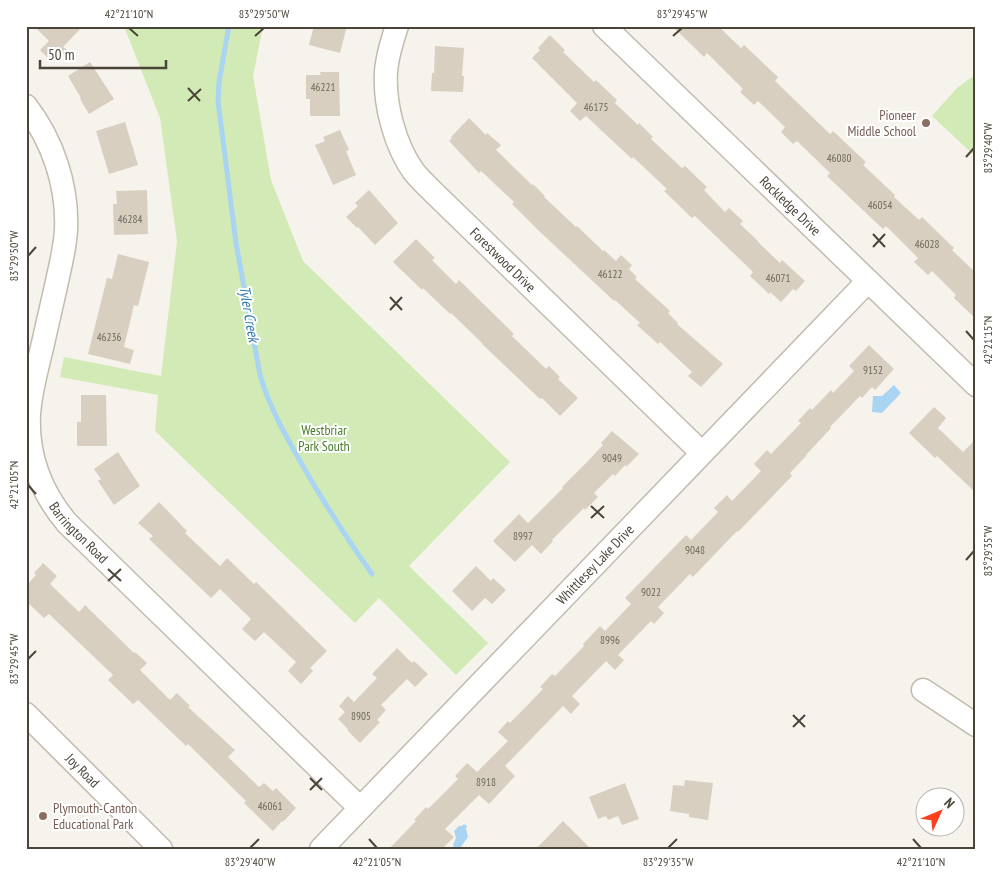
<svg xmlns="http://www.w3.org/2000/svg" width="1002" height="875" viewBox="0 0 1002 875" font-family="'PT Sans Narrow',sans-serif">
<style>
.green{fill:#d2eab5}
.water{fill:#a9d4f2}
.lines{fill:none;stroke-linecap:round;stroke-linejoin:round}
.stream{stroke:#a9d4f2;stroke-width:5}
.building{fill:#d8cfc1}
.minor-casing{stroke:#c2bbae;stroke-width:25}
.minor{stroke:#fff;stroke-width:22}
.ticks{fill:none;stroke:#4b4439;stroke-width:2}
.education-dot{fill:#8d6e63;stroke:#fff;stroke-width:2}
.labels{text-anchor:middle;stroke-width:4;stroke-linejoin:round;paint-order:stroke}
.number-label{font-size:11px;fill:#6e675b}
.education-label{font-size:14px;fill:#785e54;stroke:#fff;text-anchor:end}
.street-label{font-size:14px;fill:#4b4439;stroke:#fff}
.park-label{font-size:14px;fill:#4a7f2a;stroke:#fff}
.water-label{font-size:15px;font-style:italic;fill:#2e7ab2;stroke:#fff}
.neatline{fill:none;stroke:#4b4439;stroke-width:2}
.ticks-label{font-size:12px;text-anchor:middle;fill:#4b4439}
</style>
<rect width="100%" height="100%" fill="#f6f3ec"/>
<g class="green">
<polygon points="124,26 263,26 253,76 271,180 303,261 510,462 409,566 488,643 456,675 379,598 355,623 155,431 158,395 60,377 64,357 161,376 177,241 160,118"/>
<polygon points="976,74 976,157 932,116 957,88"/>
</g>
<g class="water">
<polygon points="894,385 901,393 882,413 872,412 873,396 882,396"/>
<polygon points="464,824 467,826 466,829 468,837 460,848 455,849 453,845 456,838 454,831 459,826 462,826"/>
</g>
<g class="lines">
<path class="stream" d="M229 26 219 82 218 101 236 243 260 375C269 406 284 433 300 461 322 500 346 537 372 574"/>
</g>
<g class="building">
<polygon points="34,26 83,26 63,47 67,50 57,61 51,61 40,50 49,41"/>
<polygon points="314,26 347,26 340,53 309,45"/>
<polygon points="672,26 718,26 741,48 744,45 778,77 775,81 830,134 833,131 866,162 863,165 895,195 894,197 919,220 922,217 954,248 952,250 976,273 976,319 954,298 956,295 932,271 928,275 914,262 918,258 886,226 883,229 827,176 830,173 797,141 793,144 781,132 785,127 758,101 754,105 740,92 743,89 707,53 704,57"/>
<polygon points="550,35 565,50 563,52 594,82 596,80 617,100 615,103 638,125 639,123 653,137 651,139 682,168 685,166 707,187 704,190 725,212 729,208 743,221 740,224 758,241 758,242 780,263 782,260 805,281 796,291 793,289 781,302 770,292 769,294 750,276 753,272 695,216 692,218 664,191 667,189 633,157 632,159 586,116 580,121 570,111 577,103 532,58 540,50 538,48"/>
<polygon points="435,46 464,48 462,76 464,76 463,92 431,91 432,73 434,73"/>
<polygon points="90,62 114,99 89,114 80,99 81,98 68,76"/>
<polygon points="320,72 339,72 340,116 310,116 310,99 306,99 306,75 321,75"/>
<polygon points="469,118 486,135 487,133 501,145 496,150 532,185 533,184 545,196 544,197 576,227 577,226 603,251 604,250 616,261 621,255 632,265 629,269 637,277 635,279 670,311 668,313 678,323 677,324 723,364 701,387 688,376 692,372 660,342 658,344 637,325 640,323 615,300 614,301 538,230 512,204 514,202 481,171 479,173 449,141 452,138 451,137"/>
<polygon points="125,122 138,165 109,174 96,131"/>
<polygon points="340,130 349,150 346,151 356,175 333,185 315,145 325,141 323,137"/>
<polygon points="147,190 148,234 114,235 113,204 117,204 116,191"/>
<polygon points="369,190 398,223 375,245 358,227 357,228 346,217 358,206 355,203"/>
<polygon points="416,239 435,258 432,260 456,284 459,280 514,334 512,336 546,369 549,366 560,377 558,379 578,398 560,416 542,398 540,399 482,344 483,344 451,313 450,314 423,288 422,290 393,262"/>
<polygon points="118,254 149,262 138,306 134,305 124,347 134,350 130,364 88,354 107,278 112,279"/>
<polygon points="869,345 894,369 875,390 872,387 862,398 860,396 830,427 831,428 806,455 807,455 790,473 792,476 767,502 738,532 737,531 693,577 690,574 658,607 664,613 654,624 651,621 618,655 624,660 615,670 606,661 572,696 580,704 571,714 563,706 505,766 515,776 489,804 479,795 445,829 454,837 442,849 389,849 416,821 414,820 426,807 428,809 458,779 455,776 467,763 477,772 508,741 498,732 508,721 510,723 543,689 540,687 552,674 555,676 584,646 583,644 600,626 605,631 631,604 625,598 686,535 691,540 718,512 714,508 727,495 732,501 761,471 754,464 767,450 771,454 801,423 798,421 810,408 812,410 831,390 833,393 854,371 849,366"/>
<polygon points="81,395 106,395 107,446 77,446 77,422 81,422"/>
<polygon points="934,407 946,418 938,428 963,452 976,439 976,493 937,456 935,458 909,433"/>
<polygon points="612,431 639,454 626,467 625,465 615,476 613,474 594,493 598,497 585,510 584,508 552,540 553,541 541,554 532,545 515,562 493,541 519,514 528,523 563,488 562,487 586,463 603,445 601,443"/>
<polygon points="118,452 140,486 114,505 98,481 101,479 94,469"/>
<polygon points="159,502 187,531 185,533 220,566 227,558 254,584 256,582 327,651 310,668 313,671 301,684 288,671 296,662 264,632 255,641 242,629 251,619 220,589 211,598 149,539 153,536 138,523"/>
<polygon points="43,563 57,576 50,584 79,612 85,605 134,653 135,652 147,663 140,670 170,700 177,693 190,706 188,707 235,750 228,757 259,787 264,783 273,791 276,788 296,808 283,822 282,821 273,831 244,803 246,801 188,744 186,746 138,700 133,704 108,680 113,675 49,614 44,618 26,601 26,586 36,575 34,573"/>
<polygon points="476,566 491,581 493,578 506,590 492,604 485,598 472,611 452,591"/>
<polygon points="397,648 412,663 414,661 428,674 415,687 407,679 381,705 386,710 377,720 380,722 360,743 347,730 348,729 338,719 345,712 339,706 348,696 354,702 377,678 372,674"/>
<polygon points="685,780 713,783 708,820 689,817 689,814 670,811 673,785 684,786"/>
<polygon points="625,783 639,819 622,825 618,816 608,820 606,816 598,819 589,797"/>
<polygon points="563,821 591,849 536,849"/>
</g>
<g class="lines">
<defs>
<g id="minor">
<path id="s1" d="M397 26C392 41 387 57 386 72 384 104 395 146 414 172 419 178 425 184 430 189L702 453"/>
<path id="s2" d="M604 26 976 385"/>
<path id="s3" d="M26 106C53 141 68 186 66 230 65 249 60 267 56 286 51 308 46 330 41 352 36 373 30 394 29 415 27 457 41 492 67 523L360 808"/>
<polyline points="923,690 976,725"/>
<path id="s4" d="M26 714 161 849"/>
<path id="s5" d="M321 849 868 281"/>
</g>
</defs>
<use href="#minor" class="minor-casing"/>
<use href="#minor" class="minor"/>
</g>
<path class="ticks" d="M129 28 138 36M255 36 264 28M673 36 682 28M188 88 200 101M188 101 201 89M966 157 974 148M873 234 885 247M873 247 885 234M28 256 36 247M390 297 402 310M390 310 402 297M966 331 974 340M28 485 36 494M591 506 604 518M591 518 604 506M966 560 974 551M108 569 121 581M108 581 121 569M28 659 36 651M793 715 805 727M793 727 805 715M310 778 322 790M310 790 322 778M369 839 377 848M913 839 921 848M250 848 259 839M668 848 677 839"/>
<g class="education-dot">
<circle cx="926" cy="123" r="5"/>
<circle cx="43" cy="816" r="5"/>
</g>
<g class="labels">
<g class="number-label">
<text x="323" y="91">46221</text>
<text x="596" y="111">46175</text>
<text x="839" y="162">46080</text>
<text x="880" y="209">46054</text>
<text x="130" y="223">46284</text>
<text x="927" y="248">46028</text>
<text x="610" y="278">46122</text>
<text x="778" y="282">46071</text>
<text x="109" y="341">46236</text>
<text x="873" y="374">9152</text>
<text x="612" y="462">9049</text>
<text x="523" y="540">8997</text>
<text x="695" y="554">9048</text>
<text x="651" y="596">9022</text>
<text x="610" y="644">8996</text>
<text x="361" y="720">8905</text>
<text x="486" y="786">8918</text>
<text x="270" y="810">46061</text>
</g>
<g class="education-label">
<text x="916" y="120">Pioneer<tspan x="916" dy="16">Middle School</tspan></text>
<text x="53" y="813" text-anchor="start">Plymouth-Canton<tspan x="53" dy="16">Educational Park</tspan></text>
</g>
<g class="street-label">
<text dy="5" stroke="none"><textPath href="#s2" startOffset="259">Rockledge Drive</textPath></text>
<text dy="5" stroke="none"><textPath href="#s1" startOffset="278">Forestwood Drive</textPath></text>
<text dy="5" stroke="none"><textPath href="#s3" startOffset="454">Barrington Road</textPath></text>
<text dy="5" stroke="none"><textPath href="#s5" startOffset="395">Whittlesey Lake Drive</textPath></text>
<text dy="5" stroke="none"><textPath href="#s4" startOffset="80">Joy Road</textPath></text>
</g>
<g class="park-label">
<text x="324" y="435">Westbriar<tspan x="324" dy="16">Park South</tspan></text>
</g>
<g class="water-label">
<text transform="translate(249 314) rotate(80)" y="5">Tyler Creek</text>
</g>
</g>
<rect width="1002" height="875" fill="none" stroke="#ffffff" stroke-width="55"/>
<g transform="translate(940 812) rotate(46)"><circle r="24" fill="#ffffff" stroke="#b7b4b0"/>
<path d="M0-4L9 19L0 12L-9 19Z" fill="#fc3f1d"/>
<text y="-8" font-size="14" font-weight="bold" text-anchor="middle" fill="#4b4439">N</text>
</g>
<path d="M40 60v8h126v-8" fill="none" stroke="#4b4439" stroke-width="2.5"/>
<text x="48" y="60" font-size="15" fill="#4b4439" stroke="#ffffff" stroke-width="4" paint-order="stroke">50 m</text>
<rect x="28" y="28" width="946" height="820" class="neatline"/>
<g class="ticks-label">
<text x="129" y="18">42°21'10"N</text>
<text x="264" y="18">83°29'50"W</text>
<text x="682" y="18">83°29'45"W</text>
<text transform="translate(988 148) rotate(-90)" y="4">83°29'40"W</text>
<text transform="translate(14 256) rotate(-90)" y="4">83°29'50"W</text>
<text transform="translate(988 340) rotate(-90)" y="4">42°21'15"N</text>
<text transform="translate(14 485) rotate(-90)" y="4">42°21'05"N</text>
<text transform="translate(988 551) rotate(-90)" y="4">83°29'35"W</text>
<text transform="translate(14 659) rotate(-90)" y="4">83°29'45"W</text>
<text x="250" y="866">83°29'40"W</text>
<text x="377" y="866">42°21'05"N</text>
<text x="668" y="866">83°29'35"W</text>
<text x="921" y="866">42°21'10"N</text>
</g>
</svg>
